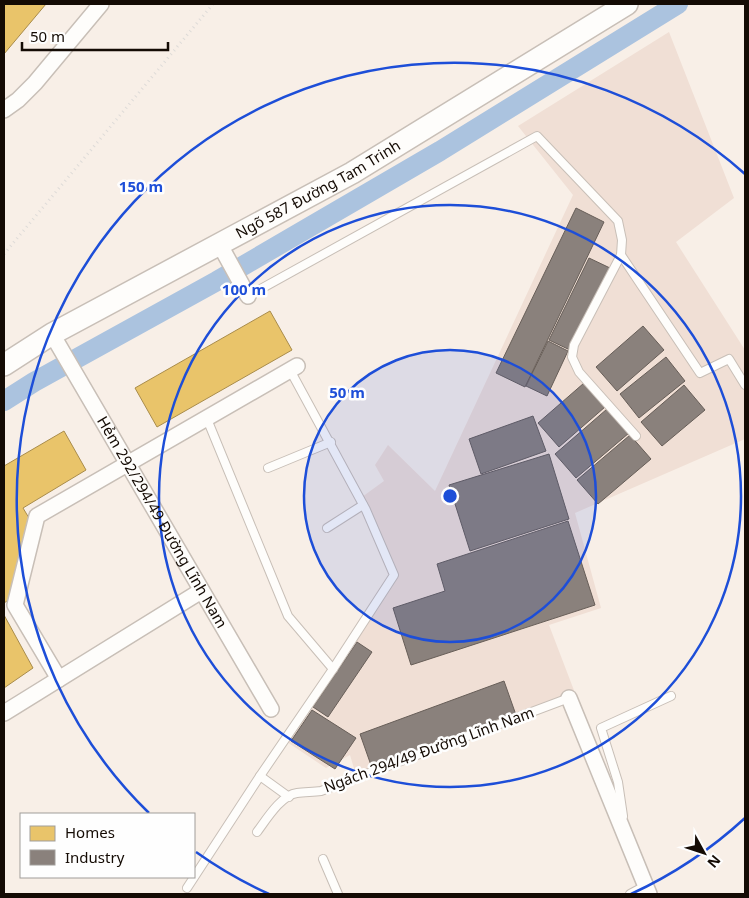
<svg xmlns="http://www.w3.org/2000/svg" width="749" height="898" viewBox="0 0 749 898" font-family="'Noto Sans',sans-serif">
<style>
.industrial{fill:#f0dfd5}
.homes{fill:#e9c46a;stroke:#a98c4b}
.industry{fill:#8a817c;stroke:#675e58}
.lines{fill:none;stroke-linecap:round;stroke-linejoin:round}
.canal{stroke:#abc3df;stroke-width:20}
.lane-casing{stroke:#c8bfb7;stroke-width:10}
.street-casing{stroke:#c8bfb7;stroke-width:18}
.secondary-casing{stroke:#c8bfb7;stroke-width:24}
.path{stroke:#dedbd8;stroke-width:3;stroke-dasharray:1 4;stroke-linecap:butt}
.lane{stroke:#fefdfb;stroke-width:8}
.street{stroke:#fefdfb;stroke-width:15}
.secondary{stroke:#fefdfb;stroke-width:21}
.ring{fill:none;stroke:#1d4ed8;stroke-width:2.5}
.labels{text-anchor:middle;stroke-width:5;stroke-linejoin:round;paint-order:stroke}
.street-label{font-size:15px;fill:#140b04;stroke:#fefefe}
.centre{fill:#1d4ed8;stroke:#fefefe;stroke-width:2.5}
.ring-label{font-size:15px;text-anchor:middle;font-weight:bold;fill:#1d4ed8;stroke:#fefefe;stroke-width:5;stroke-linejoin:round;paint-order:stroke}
</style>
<rect width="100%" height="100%" fill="#f8efe7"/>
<polygon class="industrial" points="669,32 734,198 676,242 745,350 745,439 575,513 601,608 549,625 575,693 356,775 350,755 326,768 287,742 398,576 362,497 384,481 375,465 388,445 435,491 573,195 518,126"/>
<g class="homes">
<polygon points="4,4 46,4 4,54"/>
<polygon points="270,311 292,350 157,427 135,388"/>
<polygon points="64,431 86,470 23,508 32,523 13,597 4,603 4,466"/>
<polygon points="4,615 33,668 4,688"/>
</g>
<g class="industry">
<polygon points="576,208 604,222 525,387 496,373"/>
<polygon points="589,258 610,268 570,350 549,340"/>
<polygon points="643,326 664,350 617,391 596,367"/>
<polygon points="548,341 568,351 547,396 526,386"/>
<polygon points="666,357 685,381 639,418 620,394"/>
<polygon points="584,383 605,407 559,447 538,423"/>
<polygon points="684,385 705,410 662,446 641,422"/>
<polygon points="607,409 629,433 576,478 555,454"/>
<polygon points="533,416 546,451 481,474 469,439"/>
<polygon points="630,435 651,459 598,504 577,480"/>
<polygon points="549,454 569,519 470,551 449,485"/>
<polygon points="568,521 595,605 411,665 393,608 445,591 437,564"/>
<polygon points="357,642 372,652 328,717 313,707"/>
<polygon points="504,681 516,715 372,768 360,734"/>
<polygon points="312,710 356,738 335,769 291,741"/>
</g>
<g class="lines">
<polyline class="canal" points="4,401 34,382 217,281 440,151 678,4"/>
<defs>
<g id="lane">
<polyline points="621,255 700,373 729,359 745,385"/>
<polyline points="248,296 537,136 618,221 622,240 621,255 574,345 572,357 579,372 636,436"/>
<polyline points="207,419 288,616 333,669"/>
<polyline points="268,468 331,442"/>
<polyline points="327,528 363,505"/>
<polyline points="260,776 289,797"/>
<polyline points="623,816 618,782 601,728 671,696"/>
<path d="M257 832C266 820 281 795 297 793 305 792 313 792 321 791L569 698"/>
<polyline points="323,859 338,894"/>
<polyline points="187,888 260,776 333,669 394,575 366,510 290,370"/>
<polyline points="630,894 645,886"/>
</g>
<g id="street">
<polyline points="4,110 18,100 35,83 101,4"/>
<polyline points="220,245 248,296"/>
<path id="s1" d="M52 334 271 709"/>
<polyline points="59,679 15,605 37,516 297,366"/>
<polyline points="569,698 649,894"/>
<polyline points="4,713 201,591"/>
</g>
<g id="secondary">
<path id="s2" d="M4 365 52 334 352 173 627 4"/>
</g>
</defs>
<use href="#lane" class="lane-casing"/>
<use href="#street" class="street-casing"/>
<use href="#secondary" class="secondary-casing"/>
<polyline class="path" points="4,254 213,4"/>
<use href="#lane" class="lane"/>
<use href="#street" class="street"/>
<use href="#secondary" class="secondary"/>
</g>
<circle cx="450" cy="496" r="146" fill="#1d4ed8" fill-opacity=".12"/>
<g class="ring">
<circle cx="450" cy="496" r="146"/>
<circle cx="450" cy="496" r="291"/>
<path d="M745 818A437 437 0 0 1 631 894M269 894A437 437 0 0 1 196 852M149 813A437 437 0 0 1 745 174"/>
</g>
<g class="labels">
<g class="street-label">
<text dy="5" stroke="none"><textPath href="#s2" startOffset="360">Ngõ 587 Đường Tam Trinh</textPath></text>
<text dy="5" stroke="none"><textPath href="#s1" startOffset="218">Hẻm 292/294/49 Đường Lĩnh Nam</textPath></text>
<text transform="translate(429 750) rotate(-20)" y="5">Ngách 294/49 Đường Lĩnh Nam</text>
</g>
</g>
<circle cx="450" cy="496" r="8" class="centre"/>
<g class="ring-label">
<text x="141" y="192">150 m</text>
<text x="244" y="295">100 m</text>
<text x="347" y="398">50 m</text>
</g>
<rect width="749" height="898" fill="none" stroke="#140b04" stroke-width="10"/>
<rect x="20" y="813" width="175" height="65" fill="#fefefe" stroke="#a09d9a"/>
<rect x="30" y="826" width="25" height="15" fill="#e9c46a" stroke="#a09d9a"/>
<text x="65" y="838" font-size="15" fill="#140b04">Homes</text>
<rect x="30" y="850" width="25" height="15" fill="#8a817c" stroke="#a09d9a"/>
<text x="65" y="863" font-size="15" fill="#140b04">Industry</text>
<g transform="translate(704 853) rotate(130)" stroke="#fefefe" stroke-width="4" paint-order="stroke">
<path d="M0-4L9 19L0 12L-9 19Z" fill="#140b04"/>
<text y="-8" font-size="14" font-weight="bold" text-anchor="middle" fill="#140b04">N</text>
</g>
<path d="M22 42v8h146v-8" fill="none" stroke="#140b04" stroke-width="2.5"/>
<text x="30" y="42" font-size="15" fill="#140b04" stroke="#fefefe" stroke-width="4" paint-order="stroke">50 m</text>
</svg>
